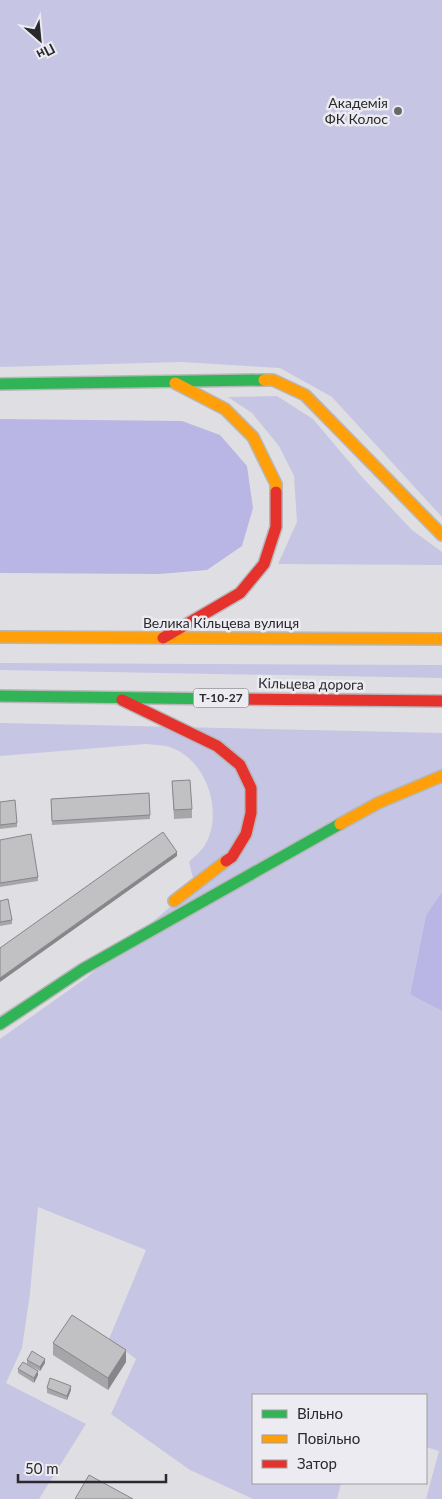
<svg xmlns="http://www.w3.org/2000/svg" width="442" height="1499" viewBox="0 0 442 1499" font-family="Lato,sans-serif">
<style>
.green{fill:#c6c5e3}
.forest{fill:#b9b6e5}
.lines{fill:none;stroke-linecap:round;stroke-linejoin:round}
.fast-casing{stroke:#b7b7ba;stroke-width:14}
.slow-casing{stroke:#b7b7ba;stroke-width:14}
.jam-casing{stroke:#b7b7ba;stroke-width:14}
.fast{stroke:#30b455;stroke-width:11}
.slow{stroke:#ff9f0a;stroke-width:11}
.jam{stroke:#e5322d;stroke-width:11}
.wall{fill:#a6a6a9}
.shaded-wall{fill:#878789}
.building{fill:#c1c1c4;stroke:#878789}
.poi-dot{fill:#69696c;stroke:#ebebf1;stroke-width:2}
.labels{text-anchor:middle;stroke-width:5;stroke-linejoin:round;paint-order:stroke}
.shield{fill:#ebebf1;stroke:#646467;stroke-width:1}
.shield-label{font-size:12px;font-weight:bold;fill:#2a2a2c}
.poi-label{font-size:14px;fill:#2a2a2c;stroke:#ebebf1;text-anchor:end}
.street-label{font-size:14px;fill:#2a2a2c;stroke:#ebebf1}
</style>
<rect width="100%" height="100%" fill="#dfdfe3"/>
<g class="green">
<polygon points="0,0 442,0 442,517 332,397 280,368 181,362 0,367"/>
<polygon points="277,396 313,419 362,477 412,530 442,552 442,565 278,564 297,522 294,476 279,446 252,413 228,397"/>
<polygon points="0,663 442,665 442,678 0,670"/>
<path d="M0 723 442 733V892L426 915 410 993 442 1011V1499H426L439 1451 426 1447V1395H253V1483H341L337 1499H253L190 1470 111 1414 136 1359 109 1339 146 1250 38 1207 30 1293 22 1348 6 1383 86 1424 39 1499H0V1039L86 978 195 886 189 862C194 857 201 851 205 845 224 812 207 760 170 747 163 745 154 745 146 744L0 756Z"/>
</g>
<g class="forest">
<polygon points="0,419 182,421 220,435 247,466 253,508 242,546 207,570 159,574 0,573"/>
<polygon points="442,892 442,1011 410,994 426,915"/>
</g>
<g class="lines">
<defs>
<g id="fast">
<polyline points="0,384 264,380"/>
<polyline points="0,696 226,699"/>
<polyline points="0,1024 83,969 340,824"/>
</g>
<g id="slow">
<polyline points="264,380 273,380 305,395 442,535"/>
<polyline points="175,383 225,409 253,437 276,484 276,492"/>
<polyline points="0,637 442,639"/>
<polyline points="340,824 378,803 442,776"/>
<polyline points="174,901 226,861"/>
</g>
<g id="jam">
<polyline points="163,638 240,593 264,564 276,527 276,492"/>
<polyline points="226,699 442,701"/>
<polyline points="122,700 217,746 240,765 251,788 251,813 246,834 232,857 226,861"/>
</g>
</defs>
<use href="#fast" class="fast-casing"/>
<use href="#slow" class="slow-casing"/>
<use href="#jam" class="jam-casing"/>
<use href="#fast" class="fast"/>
<use href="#slow" class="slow"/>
<use href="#jam" class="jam"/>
</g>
<g class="wall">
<polygon points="172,781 192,809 192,818 174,819"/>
<polygon points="149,793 150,819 52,825 51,799"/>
<polygon points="0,802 17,823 17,827 0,829"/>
<polygon points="0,840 38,877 38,881 0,887"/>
<polygon points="0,901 12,920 12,924 0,926"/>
<polygon points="53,1343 126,1362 108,1390 53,1355"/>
<polygon points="27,1360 45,1363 40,1371 27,1364"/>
<polygon points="18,1369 38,1375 34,1383 18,1373"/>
<polygon points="47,1388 71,1390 67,1400 47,1393"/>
</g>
<g class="shaded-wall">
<polygon points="177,852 177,856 0,982 0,978"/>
<polygon points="126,1350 126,1362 108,1390 108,1378"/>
<polygon points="45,1359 45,1363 40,1371 40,1367"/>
<polygon points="38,1371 38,1375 34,1383 34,1378"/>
<polygon points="71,1386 71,1390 67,1400 67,1396"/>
</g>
<g class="building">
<polygon points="190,780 192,809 174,810 172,781"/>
<polygon points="149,793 150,815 52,821 51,799"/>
<polygon points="15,800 17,823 0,825 0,802"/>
<polygon points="163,832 177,852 0,978 0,948"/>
<polygon points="31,834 38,877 0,883 0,840"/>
<polygon points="8,899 12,920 0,922 0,901"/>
<polygon points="72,1315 126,1350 108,1378 53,1343"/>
<polygon points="32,1351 45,1359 40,1367 27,1360"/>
<polygon points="23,1362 38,1371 34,1378 18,1369"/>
<polygon points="50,1378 71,1386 67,1396 47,1388"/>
<polygon points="89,1475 133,1499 75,1499"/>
</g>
<circle class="poi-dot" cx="398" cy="111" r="5"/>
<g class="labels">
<rect class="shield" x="193.5" y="688.5" width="55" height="19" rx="4"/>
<g class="shield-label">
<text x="221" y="702">Т-10-27</text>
</g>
<g class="poi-label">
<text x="388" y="108">Академія<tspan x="388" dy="16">ФК Колос</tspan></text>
</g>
<g class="street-label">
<text x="221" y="628">Велика Кільцева вулиця</text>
<text transform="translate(311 684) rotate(1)" y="5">Кільцева дорога</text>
</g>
</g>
<rect x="252" y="1394" width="175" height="90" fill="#ebebf1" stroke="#9e9ea2"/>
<rect x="262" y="1410" width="25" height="8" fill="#30b455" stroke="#9e9ea2"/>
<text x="297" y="1419" font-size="15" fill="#2a2a2c">Вільно</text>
<rect x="262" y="1435" width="25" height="8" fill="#ff9f0a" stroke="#9e9ea2"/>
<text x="297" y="1444" font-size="15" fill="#2a2a2c">Повільно</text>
<rect x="262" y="1460" width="25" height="8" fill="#e5322d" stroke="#9e9ea2"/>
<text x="297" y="1469" font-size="15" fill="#2a2a2c">Затор</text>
<g transform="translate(40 40) rotate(153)" stroke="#ebebf1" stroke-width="4" paint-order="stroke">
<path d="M0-4L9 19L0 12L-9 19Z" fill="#2a2a2c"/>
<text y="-8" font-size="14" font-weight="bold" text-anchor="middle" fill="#2a2a2c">Пн</text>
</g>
<path d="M18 1474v8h148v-8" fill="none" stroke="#2a2a2c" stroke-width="2.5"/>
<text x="25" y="1474" font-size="15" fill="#2a2a2c" stroke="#ebebf1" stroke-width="4" paint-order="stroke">50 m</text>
</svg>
